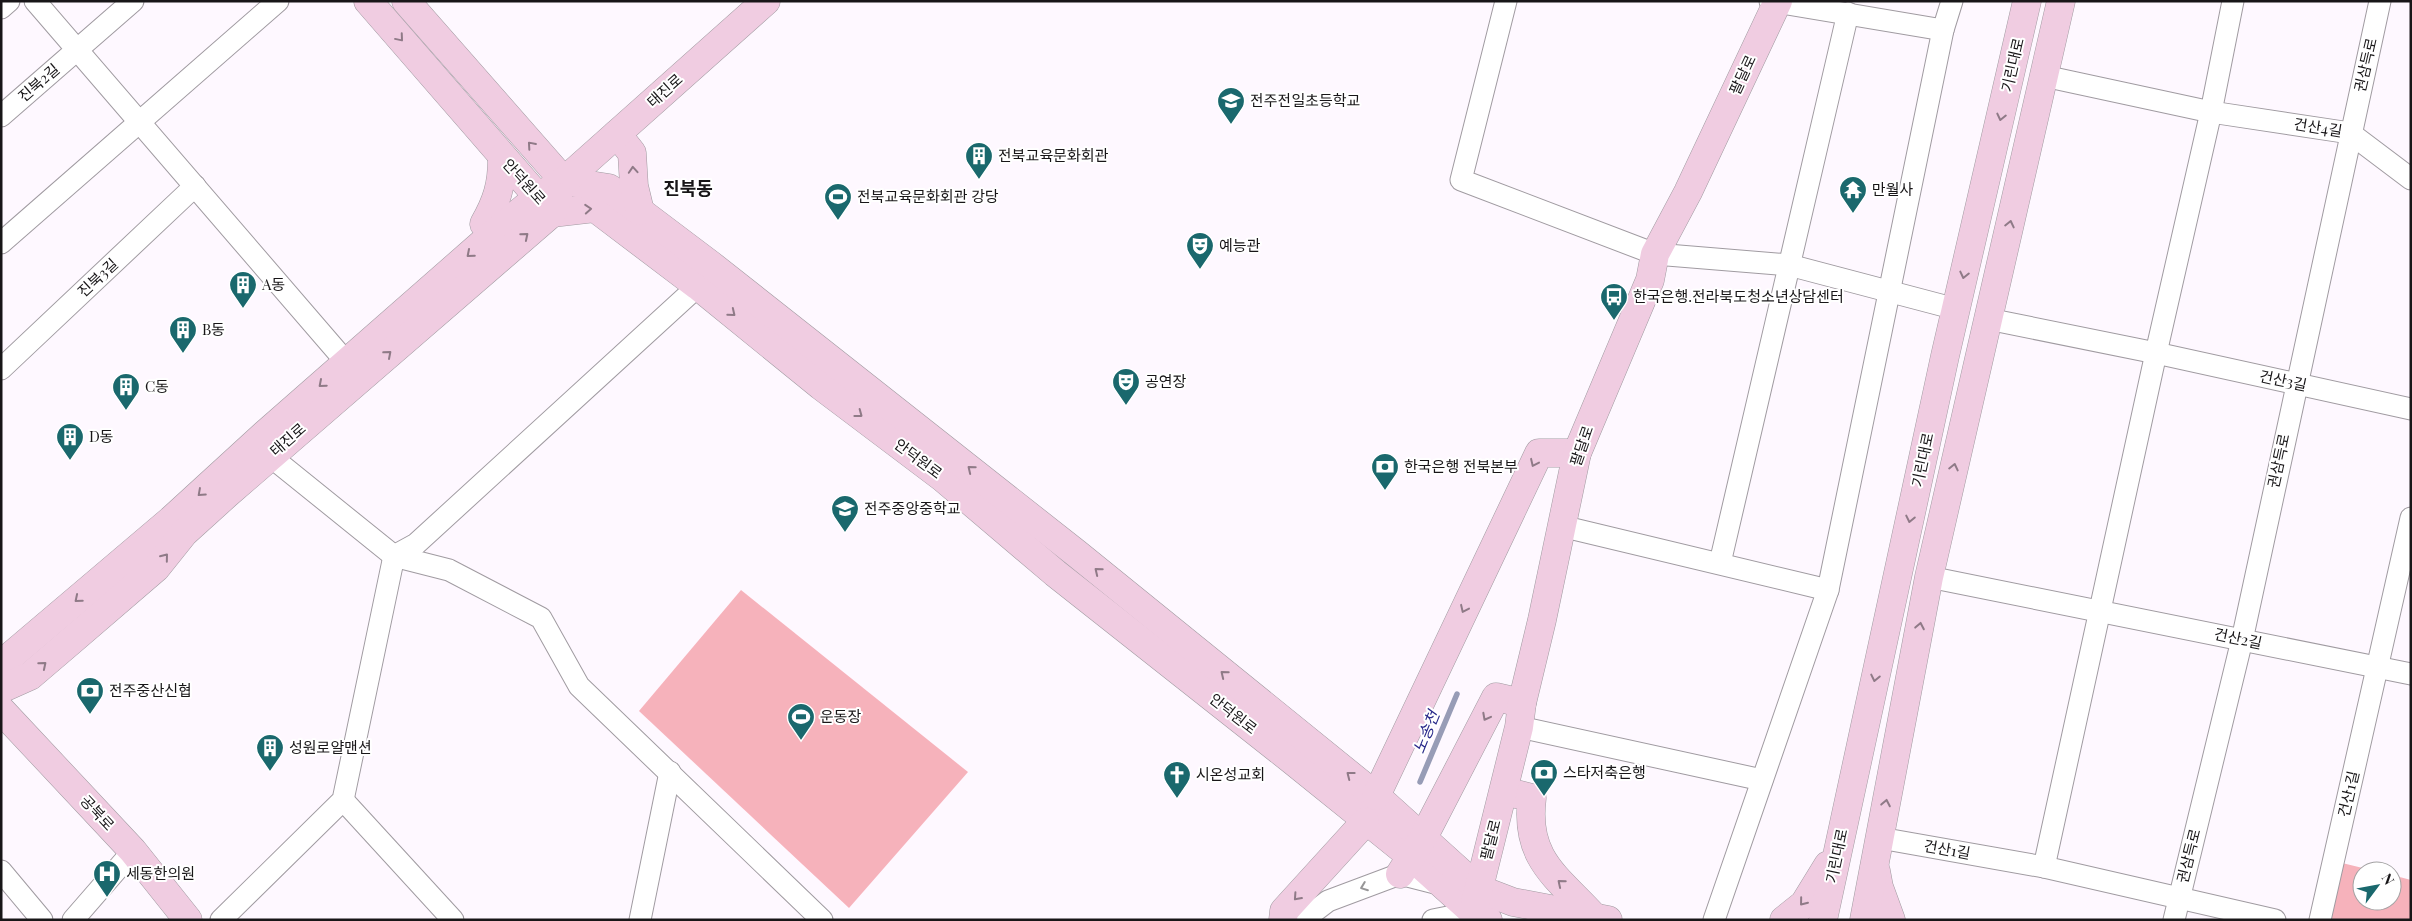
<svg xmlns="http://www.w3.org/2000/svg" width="2412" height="921" viewBox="0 0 2412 921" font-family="'Playfair Display','Noto Sans KR',serif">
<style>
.green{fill:#f6b2bb}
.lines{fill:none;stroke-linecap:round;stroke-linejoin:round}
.stream{stroke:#979cb6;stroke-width:5.5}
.street-casing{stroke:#a09ba1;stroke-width:23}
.secondary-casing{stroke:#a09ba1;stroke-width:29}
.street{stroke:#fff;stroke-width:21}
.secondary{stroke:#f0cce1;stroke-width:28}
.oneway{stroke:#8f7a87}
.oneway2{stroke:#979697}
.labels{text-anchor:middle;stroke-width:4;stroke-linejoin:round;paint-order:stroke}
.street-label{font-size:15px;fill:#181618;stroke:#fff}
.poi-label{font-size:15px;fill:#181618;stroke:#fff;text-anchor:start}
.water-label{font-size:16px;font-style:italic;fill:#272789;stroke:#fff}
.quarter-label{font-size:18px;font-weight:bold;fill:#181618;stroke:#fff}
</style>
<rect width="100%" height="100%" fill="#fef8ff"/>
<g class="green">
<polygon points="741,590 968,772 849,908 639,711"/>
<polygon points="2338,862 2375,871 2362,871 2362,901 2392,901 2392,875 2411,880 2411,920 2325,920"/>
</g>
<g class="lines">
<polyline class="stream" points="1420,782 1457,694"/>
<defs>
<g id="street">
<polyline points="35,1 347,363"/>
<polyline points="1506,1 1461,180 1655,254 1789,265 1956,309"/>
<polyline points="1770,1 1943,30"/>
<polyline points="1,8 9,1"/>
<polyline points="2044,76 2211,112 2350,133 2411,179"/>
<polyline points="1,116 133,1"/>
<polyline points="1,243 278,1"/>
<polyline points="1988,319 2156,353 2411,409"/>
<polyline points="1,369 195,186"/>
<polyline points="270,456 394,556 449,570 541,618 579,686 822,920"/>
<polyline points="1561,526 1828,590"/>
<polyline points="1720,563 1848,13"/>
<polyline points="1929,577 2411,674"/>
<polyline points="1519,727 1762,780"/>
<polyline points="343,800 453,920"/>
<polyline points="1880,838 2044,867 2275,920"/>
<polyline points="2044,867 2156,353 2211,112 2233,1"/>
<polyline points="1,871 42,920"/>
<polyline points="73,920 133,851"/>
<polyline points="221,920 343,800 394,556 416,544 698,286"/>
<polyline points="640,920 670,772"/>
<polyline points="1303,920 1328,901 1400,874 1443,885"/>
<polyline points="1433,920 1473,912"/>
<polyline points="1714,920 1828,590 1943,30 1952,1"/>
<polyline points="2174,920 2242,640 2380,1"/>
<polyline points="2320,920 2411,518"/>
</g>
<g id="secondary">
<polyline points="368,1 552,213 595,208 698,286 821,386 943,478 1055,573 1293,761 1412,857 1473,912 1488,920"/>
<polyline points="406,1 564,181 609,188 711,265 1076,553 1376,796 1479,889 1513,902 1608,920"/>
<polyline points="617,134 632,153 634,186 640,211"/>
<path d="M493 234 484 224C497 201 502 185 502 158"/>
<polyline points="1,670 13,654 171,520 265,434 493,234 538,197 564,181 766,1"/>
<polyline points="1,689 30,676 71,641 156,568 184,533 227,494 552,213 558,197"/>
<polyline points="1,710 133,851 188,920"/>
<path d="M1504 791 1532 798C1524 860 1559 878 1595 918"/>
<polyline points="1376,796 1539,453 1577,453"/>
<polyline points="1876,871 1879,887 1891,920"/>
<polyline points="1400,874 1423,838 1496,697 1522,703"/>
<polyline points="1475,904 1519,727 1522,703 1542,620 1577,453 1650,280 1655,254 1688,192 1778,1"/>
<polyline points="1283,920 1284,911 1365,822"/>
<polyline points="1784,920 1804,904 1828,865"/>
<polyline points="1823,920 1945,356 2027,1"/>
<polyline points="1864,920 1929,577 2061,1"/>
</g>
</defs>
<use href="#street" class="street-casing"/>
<use href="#secondary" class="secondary-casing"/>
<use href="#street" class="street"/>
<use href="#secondary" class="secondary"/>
</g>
<defs><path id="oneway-chevron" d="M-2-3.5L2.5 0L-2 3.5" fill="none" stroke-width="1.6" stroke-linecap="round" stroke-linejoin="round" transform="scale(1.25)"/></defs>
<g class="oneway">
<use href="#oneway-chevron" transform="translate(400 38) rotate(50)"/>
<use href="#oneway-chevron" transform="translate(2001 117) rotate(103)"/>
<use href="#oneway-chevron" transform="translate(531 145) rotate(-131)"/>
<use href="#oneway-chevron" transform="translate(633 170) rotate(-94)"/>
<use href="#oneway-chevron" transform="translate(588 209) rotate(-4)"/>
<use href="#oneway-chevron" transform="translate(2010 224) rotate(-77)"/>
<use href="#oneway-chevron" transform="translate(525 236) rotate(-40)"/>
<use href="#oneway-chevron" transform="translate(470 254) rotate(139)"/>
<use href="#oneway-chevron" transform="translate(1964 275) rotate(103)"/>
<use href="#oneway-chevron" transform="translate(732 313) rotate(39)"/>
<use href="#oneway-chevron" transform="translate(388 354) rotate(-41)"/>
<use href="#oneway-chevron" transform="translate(322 384) rotate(139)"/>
<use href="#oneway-chevron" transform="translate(859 414) rotate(37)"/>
<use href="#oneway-chevron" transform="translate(1534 463) rotate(115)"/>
<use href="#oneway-chevron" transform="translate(1954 467) rotate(-77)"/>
<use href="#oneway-chevron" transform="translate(971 469) rotate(-141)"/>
<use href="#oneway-chevron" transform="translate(201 493) rotate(138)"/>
<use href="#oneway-chevron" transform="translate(1910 519) rotate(102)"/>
<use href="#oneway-chevron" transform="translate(165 557) rotate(-51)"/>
<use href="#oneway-chevron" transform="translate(1098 571) rotate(-141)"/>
<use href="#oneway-chevron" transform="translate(78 599) rotate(140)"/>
<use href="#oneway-chevron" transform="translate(1464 609) rotate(115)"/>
<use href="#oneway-chevron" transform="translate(1920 626) rotate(-79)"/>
<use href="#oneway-chevron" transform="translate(43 665) rotate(-40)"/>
<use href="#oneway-chevron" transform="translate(1224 674) rotate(-141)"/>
<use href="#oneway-chevron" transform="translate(1875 678) rotate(102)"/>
<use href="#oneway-chevron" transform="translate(1486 717) rotate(118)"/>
<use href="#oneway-chevron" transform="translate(1350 775) rotate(-142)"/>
<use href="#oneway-chevron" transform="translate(1886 803) rotate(-79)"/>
<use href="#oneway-chevron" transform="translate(1561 883) rotate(-140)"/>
<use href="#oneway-chevron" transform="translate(1297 897) rotate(132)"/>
<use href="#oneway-chevron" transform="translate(1803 902) rotate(129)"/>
</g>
<use class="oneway2" href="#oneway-chevron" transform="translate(1364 887) rotate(159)"/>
<defs>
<symbol id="school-pin" viewBox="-11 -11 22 30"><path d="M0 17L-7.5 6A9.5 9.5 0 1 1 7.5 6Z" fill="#1a686d" stroke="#fff"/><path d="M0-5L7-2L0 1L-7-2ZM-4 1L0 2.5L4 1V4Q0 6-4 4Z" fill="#fff"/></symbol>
<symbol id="building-pin" viewBox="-11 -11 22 30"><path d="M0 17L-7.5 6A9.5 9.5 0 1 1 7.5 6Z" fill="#1a686d" stroke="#fff"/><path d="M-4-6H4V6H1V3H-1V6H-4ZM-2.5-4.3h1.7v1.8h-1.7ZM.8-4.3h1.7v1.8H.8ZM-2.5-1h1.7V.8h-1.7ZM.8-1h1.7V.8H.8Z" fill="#fff"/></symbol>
<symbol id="temple-pin" viewBox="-11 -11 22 30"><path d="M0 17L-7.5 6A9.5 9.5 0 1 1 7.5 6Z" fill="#1a686d" stroke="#fff"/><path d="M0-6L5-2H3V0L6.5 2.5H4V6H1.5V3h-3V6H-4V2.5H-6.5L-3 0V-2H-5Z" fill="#fff"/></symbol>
<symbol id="stadium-pin" viewBox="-11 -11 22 30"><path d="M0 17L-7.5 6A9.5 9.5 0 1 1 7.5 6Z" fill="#1a686d" stroke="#fff"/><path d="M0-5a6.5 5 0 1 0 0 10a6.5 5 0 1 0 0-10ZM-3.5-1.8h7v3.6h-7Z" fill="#fff"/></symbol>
<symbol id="theatre-pin" viewBox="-11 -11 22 30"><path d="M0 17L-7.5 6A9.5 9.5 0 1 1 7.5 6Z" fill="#1a686d" stroke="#fff"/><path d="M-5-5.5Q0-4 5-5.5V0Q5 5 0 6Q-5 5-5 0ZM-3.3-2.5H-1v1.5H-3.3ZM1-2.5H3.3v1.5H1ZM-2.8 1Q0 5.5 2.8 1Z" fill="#fff"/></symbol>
<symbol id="bus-pin" viewBox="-11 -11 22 30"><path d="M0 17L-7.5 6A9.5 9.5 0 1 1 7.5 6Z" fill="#1a686d" stroke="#fff"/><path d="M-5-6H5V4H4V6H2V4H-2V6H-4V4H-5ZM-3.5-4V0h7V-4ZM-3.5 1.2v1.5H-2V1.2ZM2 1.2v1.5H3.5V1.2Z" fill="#fff"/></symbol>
<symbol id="bank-pin" viewBox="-11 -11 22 30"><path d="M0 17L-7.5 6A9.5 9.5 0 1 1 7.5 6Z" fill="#1a686d" stroke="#fff"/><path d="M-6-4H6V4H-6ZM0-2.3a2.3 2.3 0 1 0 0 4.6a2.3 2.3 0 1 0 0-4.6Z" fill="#fff"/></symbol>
<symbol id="church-pin" viewBox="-11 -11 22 30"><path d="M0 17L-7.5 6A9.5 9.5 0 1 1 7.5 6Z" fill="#1a686d" stroke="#fff"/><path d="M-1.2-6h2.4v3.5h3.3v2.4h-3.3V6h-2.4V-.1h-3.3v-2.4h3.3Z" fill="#fff"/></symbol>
<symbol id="hospital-pin" viewBox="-11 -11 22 30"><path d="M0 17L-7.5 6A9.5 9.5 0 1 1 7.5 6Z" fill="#1a686d" stroke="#fff"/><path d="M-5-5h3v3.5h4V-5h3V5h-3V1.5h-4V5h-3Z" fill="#fff"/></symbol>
</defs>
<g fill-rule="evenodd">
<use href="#school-pin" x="1215" y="85" width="32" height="43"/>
<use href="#building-pin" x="963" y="140" width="32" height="43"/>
<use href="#temple-pin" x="1837" y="174" width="32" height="43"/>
<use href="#stadium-pin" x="822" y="181" width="32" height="43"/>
<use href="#theatre-pin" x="1184" y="230" width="32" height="43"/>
<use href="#building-pin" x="227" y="269" width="32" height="43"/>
<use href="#bus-pin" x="1598" y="281" width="32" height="43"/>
<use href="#building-pin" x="167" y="314" width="32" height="43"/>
<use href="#theatre-pin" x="1110" y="366" width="32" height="43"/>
<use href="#building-pin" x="110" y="371" width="32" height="43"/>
<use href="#building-pin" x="54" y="421" width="32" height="43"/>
<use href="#bank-pin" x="1369" y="451" width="32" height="43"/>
<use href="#school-pin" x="829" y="493" width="32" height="43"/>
<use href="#bank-pin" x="74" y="675" width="32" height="43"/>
<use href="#stadium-pin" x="785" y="701" width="32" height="43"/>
<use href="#building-pin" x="254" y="732" width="32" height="43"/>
<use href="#bank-pin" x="1528" y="757" width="32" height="43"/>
<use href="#church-pin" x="1161" y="759" width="32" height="43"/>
<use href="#hospital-pin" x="91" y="858" width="32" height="43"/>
</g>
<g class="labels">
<g class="street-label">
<text transform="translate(2013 65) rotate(-77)" y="5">기린대로</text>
<text transform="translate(2366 65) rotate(-77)" y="5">권삼득로</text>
<text transform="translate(1743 75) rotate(-65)" y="5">팔달로</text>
<text transform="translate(39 83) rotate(-41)" y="5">진북2길</text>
<text transform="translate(665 91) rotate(-42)" y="5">태진로</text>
<text transform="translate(2318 128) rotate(9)" y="5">건산4길</text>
<text transform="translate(524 182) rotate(48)" y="5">안덕원로</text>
<text transform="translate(98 278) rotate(-43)" y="5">진북3길</text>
<text transform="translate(2283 381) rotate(12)" y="5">건산3길</text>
<text transform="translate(288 440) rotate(-41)" y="5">태진로</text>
<text transform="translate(1582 446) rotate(-71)" y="5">팔달로</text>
<text transform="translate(918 459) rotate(37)" y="5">안덕원로</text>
<text transform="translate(1923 460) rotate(-78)" y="5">기린대로</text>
<text transform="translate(2279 461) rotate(-78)" y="5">권삼득로</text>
<text transform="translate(2238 639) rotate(12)" y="5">건산2길</text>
<text transform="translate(1233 714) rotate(38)" y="5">안덕원로</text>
<text transform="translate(2349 794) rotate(-77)" y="5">건산1길</text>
<text transform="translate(97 813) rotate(47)" y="5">공북로</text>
<text transform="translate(1491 840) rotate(-76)" y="5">팔달로</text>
<text transform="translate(1947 850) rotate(10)" y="5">건산1길</text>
<text transform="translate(1837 856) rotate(-78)" y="5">기린대로</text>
<text transform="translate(2189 856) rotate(-76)" y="5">권삼득로</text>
</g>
<g class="poi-label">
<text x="1250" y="106">전주전일초등학교</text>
<text x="998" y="161">전북교육문화회관</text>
<text x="1872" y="195">만월사</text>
<text x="857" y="202">전북교육문화회관 강당</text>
<text x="1219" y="251">예능관</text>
<text x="262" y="290">A동</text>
<text x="1633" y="302">한국은행.전라북도청소년상담센터</text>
<text x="202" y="335">B동</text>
<text x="1145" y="387">공연장</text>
<text x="145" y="392">C동</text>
<text x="89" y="442">D동</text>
<text x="1404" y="472">한국은행 전북본부</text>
<text x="864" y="514">전주중앙중학교</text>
<text x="109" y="696">전주중산신협</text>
<text x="820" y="722">운동장</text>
<text x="289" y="753">성원로얄맨션</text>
<text x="1563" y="778">스타저축은행</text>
<text x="1196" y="780">시온성교회</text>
<text x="126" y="879">세동한의원</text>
</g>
<g class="water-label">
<text transform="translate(1426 732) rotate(-68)" y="6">노송천</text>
</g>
<g class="quarter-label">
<text x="688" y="195">진북동</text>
</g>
</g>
<rect width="2412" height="921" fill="none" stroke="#181618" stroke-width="5"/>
<g transform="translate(2377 886) rotate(58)"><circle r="24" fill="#ffffff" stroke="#a3a2a3"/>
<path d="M0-4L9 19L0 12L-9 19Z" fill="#1a686d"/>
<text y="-8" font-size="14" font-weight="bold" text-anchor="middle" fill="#181618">N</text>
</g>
</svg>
